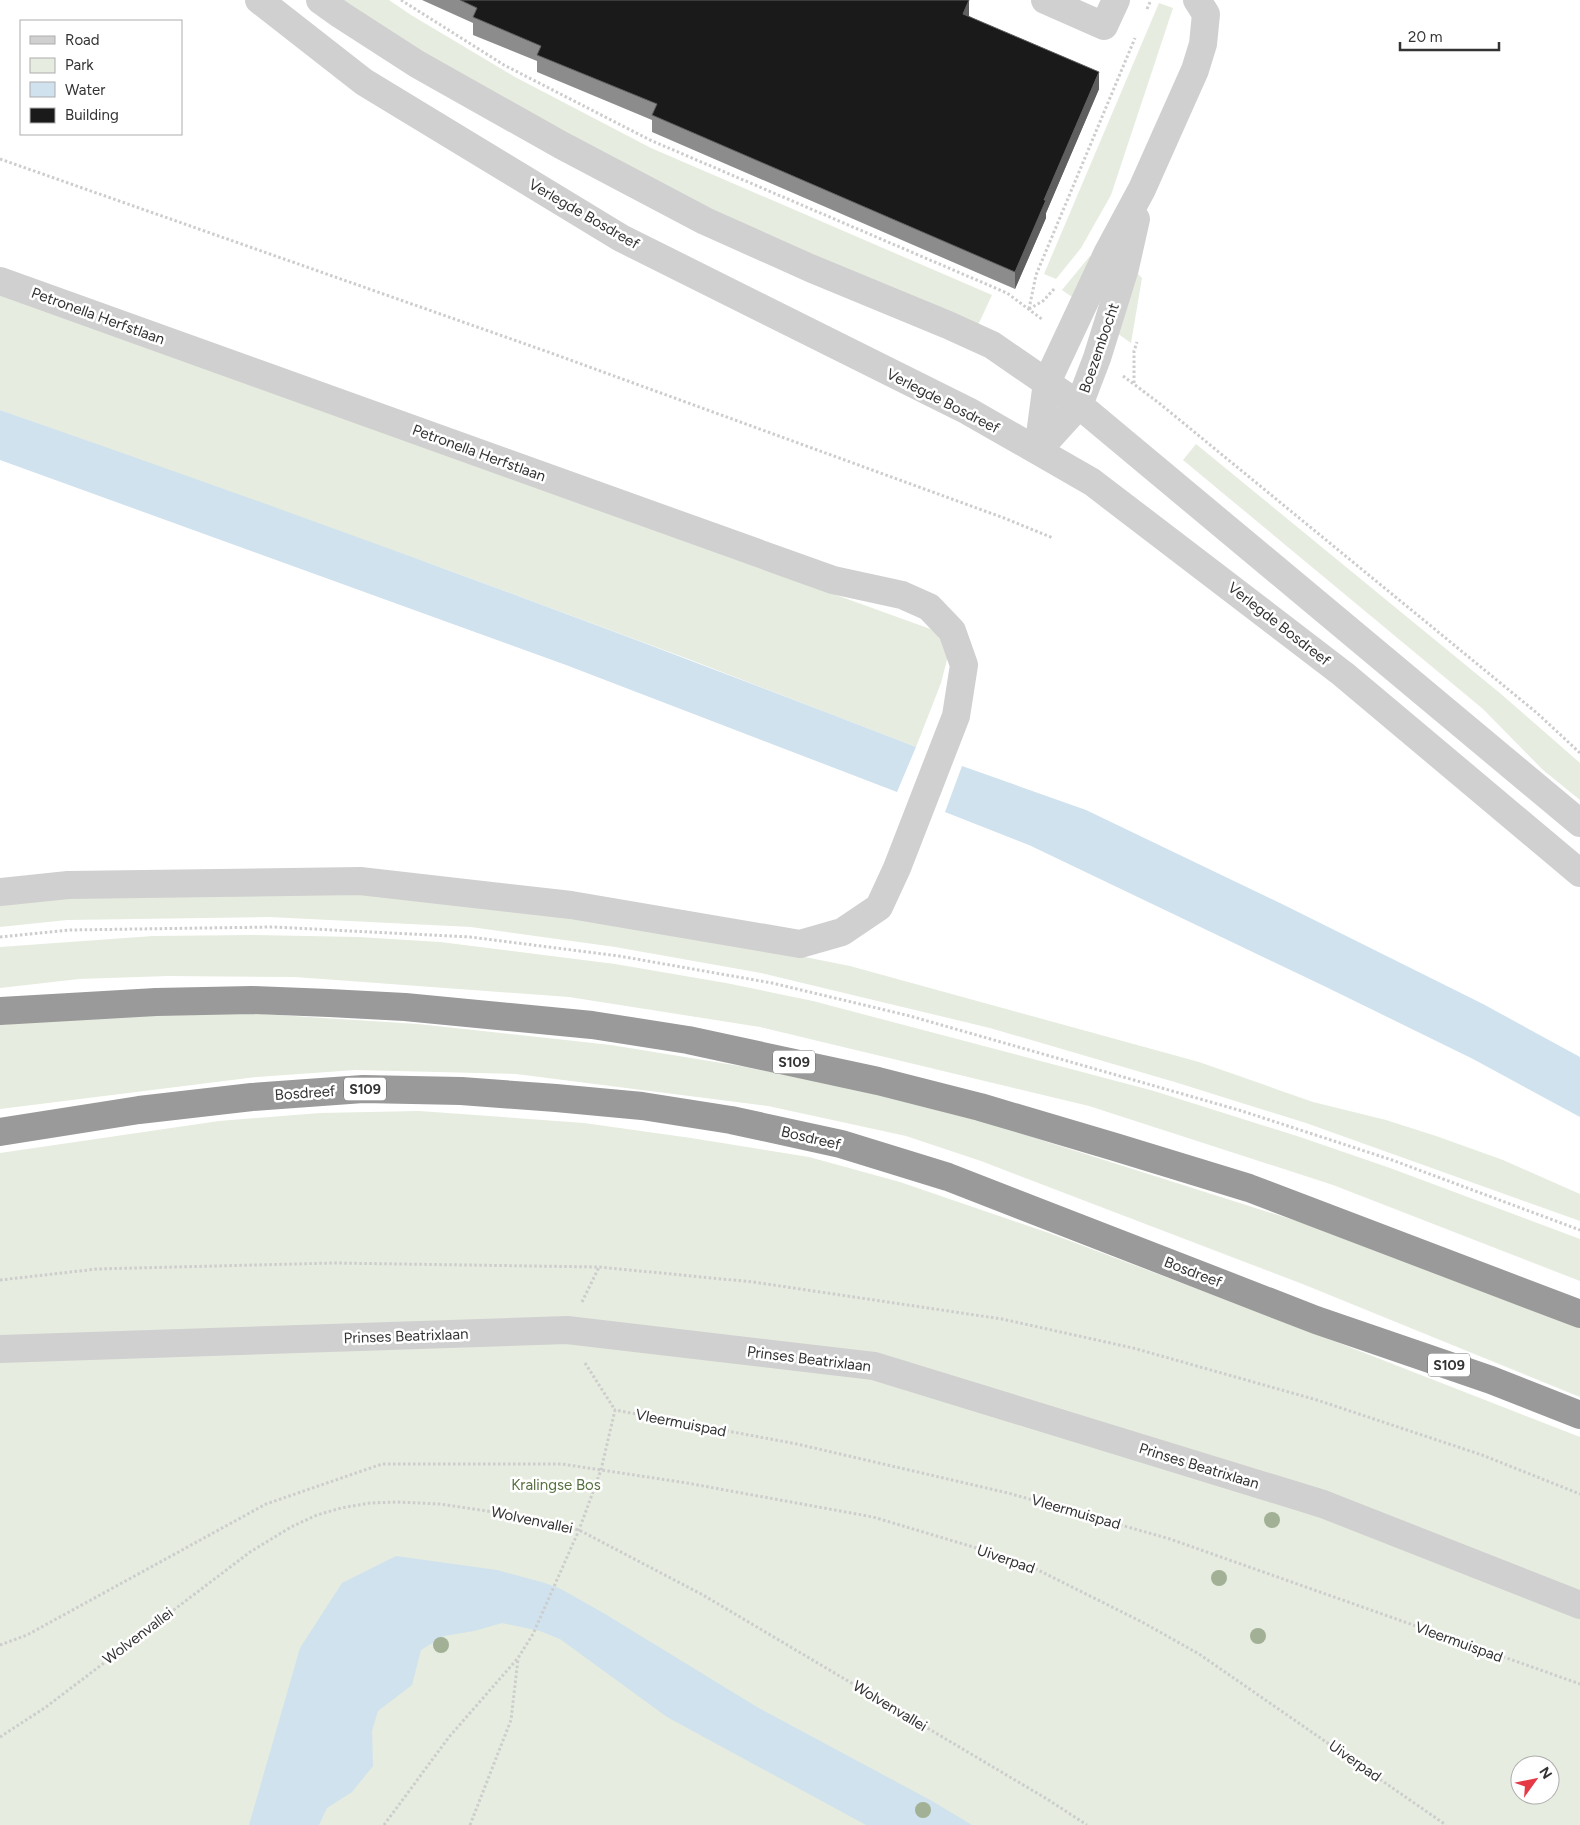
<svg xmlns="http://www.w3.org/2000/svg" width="1580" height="1825" viewBox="0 0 1580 1825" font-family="Figtree,sans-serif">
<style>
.green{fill:#e6ecdf;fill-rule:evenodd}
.water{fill:#cfe2ee}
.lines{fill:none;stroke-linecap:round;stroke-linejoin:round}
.path{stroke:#cdcdcd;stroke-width:3;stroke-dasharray:2.5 2.5;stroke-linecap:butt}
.minor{stroke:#d0d0d0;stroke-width:28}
.highway{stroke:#9a9a9a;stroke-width:28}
.tree{fill:#a2b095}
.wall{fill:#8c8c8c}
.shaded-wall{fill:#5f5f5f}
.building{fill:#1a1a1a;stroke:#5f5f5f}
.labels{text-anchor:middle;stroke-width:5;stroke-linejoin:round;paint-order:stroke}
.shield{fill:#fff;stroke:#707070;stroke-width:1}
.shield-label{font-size:14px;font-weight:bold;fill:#333}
.street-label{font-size:15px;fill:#333;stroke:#fff}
.park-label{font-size:15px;fill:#56703f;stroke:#fff}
</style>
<rect width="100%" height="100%" fill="#fff"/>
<g class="green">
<polygon points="342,0 389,0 411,15 515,77 651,148 992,295 978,325 738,227 434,60"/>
<polygon points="1159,3 1173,8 1111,195 1081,248 1056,279 1044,274"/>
<polygon points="1090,256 1092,256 1075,299 1062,290"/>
<polygon points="1137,273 1142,278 1131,343 1117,333"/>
<polygon points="0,294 936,631 950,648 941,683 916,747 691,660 453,572 0,410"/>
<polygon points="1196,444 1501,694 1580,763 1580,800 1543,770 1483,709 1183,460"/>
<path d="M321 893C360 895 400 896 438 900 576 915 714 939 850 966L1199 1062 1313 1102 1386 1120 1436 1136 1503 1160 1580 1194V1221L1306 1123 1178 1083 990 1028 761 973 615 947 471 927 269 917 67 920 0 927V904L70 897Z"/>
<polygon points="253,935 358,937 440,942 615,964 726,983 813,1001 1154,1091 1300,1137 1390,1168 1580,1239 1580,1281 1333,1185 1089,1106 760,1027 569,997 295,977 168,976 79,979 0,988 0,947 153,936"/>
<polygon points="135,1013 245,1013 418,1024 611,1045 740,1066 880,1093 947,1110 1416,1259 1580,1322 1580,1397 1305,1285 981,1161 906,1136 768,1106 516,1074 355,1070 257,1077 0,1109 0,1025"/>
<path d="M419 1111 584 1123 691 1138 809 1157 900 1182 1049 1233 1293 1325 1580 1437V1825H0V1153L219 1121 320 1113ZM1520 1765H1550V1795H1520Z"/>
</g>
<g class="water">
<path d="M0 410C307 517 613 629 916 747L897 792 566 665 0 460Z"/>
<polygon points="962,766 1086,810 1280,903 1483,1004 1580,1057 1580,1117 1473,1059 1324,986 1029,845 945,812"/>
<polygon points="396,1556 497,1570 545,1583 561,1589 605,1614 757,1707 932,1801 972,1825 866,1825 667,1717 560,1639 540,1631 502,1623 474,1631 444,1636 421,1650 412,1685 378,1711 372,1731 373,1766 352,1792 327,1808 319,1825 249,1825 300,1648 342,1583"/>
</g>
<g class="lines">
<g class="path">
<polyline points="401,0 504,65 650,140 1007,293 1043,320"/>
<polyline points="1147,9 1151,0"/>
<polyline points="0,159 551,353 1004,518 1053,538"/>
<polyline points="1029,309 1043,301 1055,288"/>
<polyline points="1029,309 1036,275 1135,38"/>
<polyline points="1123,376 1159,403 1537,713 1580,753"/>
<polyline points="1134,383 1134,351 1137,342"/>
<polyline points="0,937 70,930 273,927 470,937 619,956 772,983 910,1016 1242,1111 1392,1160 1580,1230"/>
<polyline points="0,1280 97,1269 334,1263 599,1267 753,1282 1002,1319 1133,1348 1317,1400 1482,1455 1580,1494"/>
<polyline points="582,1302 599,1267"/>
<polyline points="585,1363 615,1410"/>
<polyline points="0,1645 27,1635 266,1504 382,1464 562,1464 687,1483 873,1517 1020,1561 1142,1622 1199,1654 1446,1825"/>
<polyline points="0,1737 46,1707 250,1552 291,1527 317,1515 341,1508 370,1503 397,1502 440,1504 520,1516 579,1530 703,1595 1047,1799 1087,1825"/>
<polyline points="384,1825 449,1737 518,1658 533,1634 579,1530 601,1470 615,1410 797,1444 1008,1493 1170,1539 1580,1684"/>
<polyline points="470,1825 511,1720 518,1659"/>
</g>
<g class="minor">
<polyline points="259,0 364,82 621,238 968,411 1092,482 1343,674 1580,873"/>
<polyline points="320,0 341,15 417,64 561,145 705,221 810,268 948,325 992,345 1079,405 1580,823"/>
<polyline points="1045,0 1104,26 1116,0"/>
<polyline points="0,281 833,580 902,595 929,607 952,631 964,665 956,716 897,868 879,907 842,932 800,944 571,905 360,881 68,885 0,892"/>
<polyline points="1038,450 1047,382 1107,254 1142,189 1195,70 1203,44 1206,14 1197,0"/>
<polyline points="1038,450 1079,405 1097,358 1125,268 1136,219"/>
<polyline points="0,1349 567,1330 874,1366 1323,1504 1580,1605"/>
</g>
<g class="highway">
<polyline points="0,1011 156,1002 252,1000 329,1003 405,1007 592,1025 688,1040 878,1081 980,1107 1115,1147 1249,1188 1580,1314"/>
<polyline points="0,1132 139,1110 252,1097 363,1089 461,1091 556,1098 642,1106 731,1120 841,1144 948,1177 1316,1320 1491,1380 1580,1415"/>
</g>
</g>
<g class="tree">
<circle cx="1272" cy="1520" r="8"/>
<circle cx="1219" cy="1578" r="8"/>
<circle cx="1258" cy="1636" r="8"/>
<circle cx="441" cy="1645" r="8"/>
<circle cx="923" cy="1810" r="8"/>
</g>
<polygon class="wall" points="422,0 969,0 969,16 1099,89 1046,213 1046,218 1015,289 652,132 652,120 537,72 537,61 473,35 473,23"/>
<g class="shaded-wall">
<polygon points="969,0 969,16 963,31 963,14"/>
<polygon points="1099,72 1099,89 1046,213 1046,218 1015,289 1015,272 1044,200"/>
</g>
<polygon class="building" points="460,0 969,0 963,14 1099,72 1044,200 1046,200 1015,272 652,115 657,104 537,55 541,46 473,17 477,8"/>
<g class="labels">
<g class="shield">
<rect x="773" y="1050.5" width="42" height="23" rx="4"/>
<rect x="344" y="1077.5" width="42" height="23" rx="4"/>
<rect x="1428" y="1353.5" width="42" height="23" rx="4"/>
</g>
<g class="shield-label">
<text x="794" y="1067">S109</text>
<text x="365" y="1094">S109</text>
<text x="1449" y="1370">S109</text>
</g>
<g class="street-label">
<text transform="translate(584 214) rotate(30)" y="5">Verlegde Bosdreef</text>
<text transform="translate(98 316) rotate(20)" y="5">Petronella Herfstlaan</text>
<text transform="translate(1099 348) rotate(-71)" y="5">Boezembocht</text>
<text transform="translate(943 401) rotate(27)" y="5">Verlegde Bosdreef</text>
<text transform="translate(479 453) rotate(20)" y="5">Petronella Herfstlaan</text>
<text transform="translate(1279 624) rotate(38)" y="5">Verlegde Bosdreef</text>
<text transform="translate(305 1093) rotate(-4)" y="5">Bosdreef</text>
<text transform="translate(811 1138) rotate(13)" y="5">Bosdreef</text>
<text transform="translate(1193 1272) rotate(21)" y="5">Bosdreef</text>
<text transform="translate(406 1336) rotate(-2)" y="5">Prinses Beatrixlaan</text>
<text transform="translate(809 1359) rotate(7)" y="5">Prinses Beatrixlaan</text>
<text transform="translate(681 1423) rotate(11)" y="5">Vleermuispad</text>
<text transform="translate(1199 1466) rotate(17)" y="5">Prinses Beatrixlaan</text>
<text transform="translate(1076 1512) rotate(16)" y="5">Vleermuispad</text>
<text transform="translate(532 1520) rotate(12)" y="5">Wolvenvallei</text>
<text transform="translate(1006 1559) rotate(19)" y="5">Uiverpad</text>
<text transform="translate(138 1636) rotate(-37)" y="5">Wolvenvallei</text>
<text transform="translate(1459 1642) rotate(20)" y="5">Vleermuispad</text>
<text transform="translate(890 1706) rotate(31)" y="5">Wolvenvallei</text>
<text transform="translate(1355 1761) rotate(35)" y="5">Uiverpad</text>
</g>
<g class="park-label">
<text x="556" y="1490">Kralingse Bos</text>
</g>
</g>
<rect x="20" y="20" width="162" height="115" fill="#ffffff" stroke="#adadad"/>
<rect x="30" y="36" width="25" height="8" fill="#d0d0d0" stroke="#adadad"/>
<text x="65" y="45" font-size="15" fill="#333333">Road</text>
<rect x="30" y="58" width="25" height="15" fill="#e6ecdf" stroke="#adadad"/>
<text x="65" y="70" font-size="15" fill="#333333">Park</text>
<rect x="30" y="82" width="25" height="15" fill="#cfe2ee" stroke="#adadad"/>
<text x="65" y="95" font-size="15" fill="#333333">Water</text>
<rect x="30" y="108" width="25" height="15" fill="#1a1a1a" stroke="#adadad"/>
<text x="65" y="120" font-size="15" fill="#333333">Building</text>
<g transform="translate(1535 1780) rotate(57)"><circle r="24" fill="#ffffff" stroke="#adadad"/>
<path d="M0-4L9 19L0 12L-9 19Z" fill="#e63946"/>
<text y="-8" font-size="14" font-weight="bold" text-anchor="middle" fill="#333333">N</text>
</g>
<path d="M1400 42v8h99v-8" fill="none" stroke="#333333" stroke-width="2.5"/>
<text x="1408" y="42" font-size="15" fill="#333333" stroke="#ffffff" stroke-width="4" paint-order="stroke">20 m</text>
</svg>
